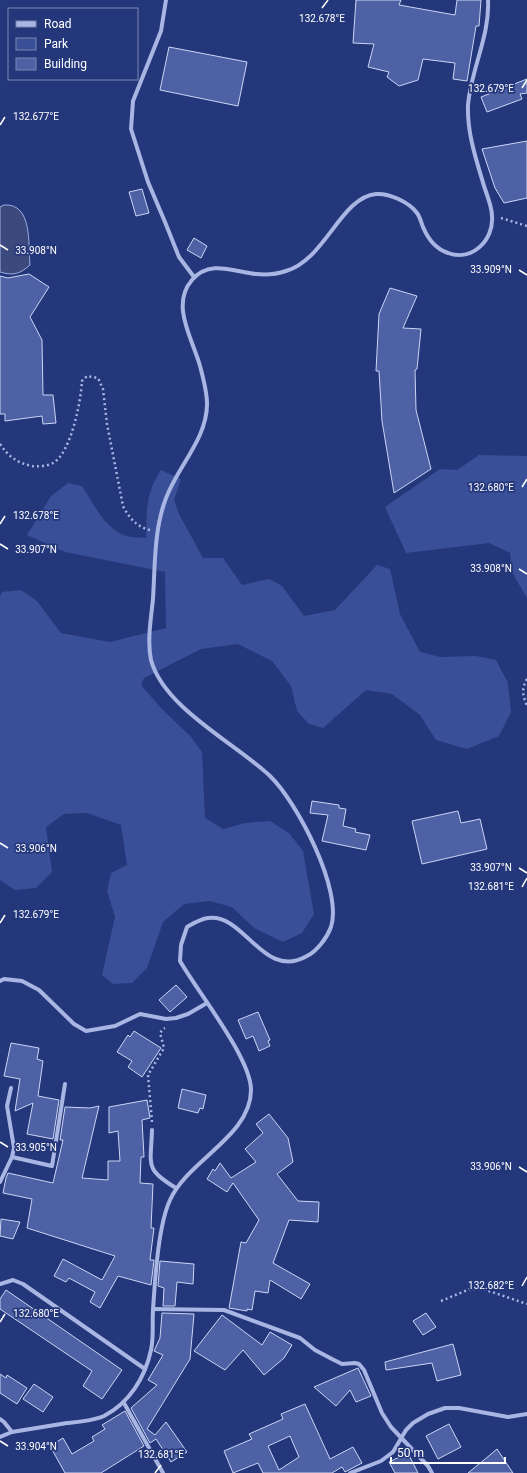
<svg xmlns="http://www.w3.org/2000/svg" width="527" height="1473" viewBox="0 0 527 1473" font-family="Roboto,sans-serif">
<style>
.green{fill:#394f98}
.water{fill:#3c497c;stroke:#9daee5}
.building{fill:#4d61a4;stroke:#ccd5f4;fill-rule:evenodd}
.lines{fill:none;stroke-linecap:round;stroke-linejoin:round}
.path{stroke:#a9b6e4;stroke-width:2.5;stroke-dasharray:2 3;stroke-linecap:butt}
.street{stroke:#a9b6e4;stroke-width:4}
.ticks{fill:none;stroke:#fff;stroke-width:1.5}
.ticks-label{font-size:10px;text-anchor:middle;fill:#fff;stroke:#25377b;stroke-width:3.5;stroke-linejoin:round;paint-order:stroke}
</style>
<rect width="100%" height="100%" fill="#25377b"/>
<g class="green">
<polygon points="479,455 527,456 527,598 513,574 510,553 489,543 406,553 385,507 440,469 457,470"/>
<path d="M161 470 181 479 174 500 179 514 203 558H223L242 585 269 579 282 586 304 616 335 610 377 565 390 569 400 614 420 652 440 657 476 656 496 660 508 683 511 712 499 736 467 749 436 740 420 715 392 694 366 690 323 728 309 724 297 711 291 686 272 661 238 644 201 649 144 678 141 685 161 708 191 737 202 752 205 818 223 829 245 823 270 821 289 833 303 851 314 914 302 933 283 942 254 928 232 907 210 901 184 904 163 922 147 968 132 983 113 984 102 975 115 917 107 891 111 873 127 865 121 825 87 813 64 814 46 827 52 872 36 888 15 890 0 880V596L2 592 21 590 37 601 61 633 110 642 166 628 165 572 65 552 27 535 51 496 68 483 82 486C94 504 105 530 127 536 133 538 140 537 146 538 147 511 145 494 161 470Z"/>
</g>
<path class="water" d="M4 205C33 203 28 245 30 265 20 274 13 276 0 272V207Z"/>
<g class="building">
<polygon points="356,0 401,0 399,5 455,15 457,0 481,0 479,26 476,26 467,81 453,79 455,63 423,59 418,80 399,86 387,77 389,72 368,67 374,44 353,43"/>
<polygon points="169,47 247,62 238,106 160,90"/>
<polygon points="527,79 527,93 520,94 522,99 487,112 481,97"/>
<polygon points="527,141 527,198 504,203 495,188 482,149"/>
<polygon points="142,189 149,213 136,216 129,192"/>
<polygon points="194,238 207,246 201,258 187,250"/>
<polygon points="29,274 49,287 30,317 42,340 43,395 53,395 56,423 43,424 42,416 5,421 5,414 0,414 0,276 8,278"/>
<polygon points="390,288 417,296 403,328 421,329 417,369 415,370 416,410 431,469 394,493 382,421 379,371 376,371 379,314"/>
<polygon points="312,801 339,805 339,808 346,809 343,826 356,829 355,832 370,835 366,850 322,841 328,815 310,813"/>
<polygon points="458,811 461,823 480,819 487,849 422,864 412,821"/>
<polygon points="176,985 187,997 170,1012 159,1000"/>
<polygon points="258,1012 270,1040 268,1041 270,1046 259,1051 253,1036 246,1039 238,1020"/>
<polygon points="134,1031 161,1048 142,1077 128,1067 132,1061 117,1052 128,1035 130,1037"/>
<polygon points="11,1043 39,1048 37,1059 43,1061 38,1096 59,1100 53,1139 27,1134 33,1103 15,1111 20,1079 4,1076"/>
<polygon points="182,1089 206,1095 203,1109 200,1108 198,1113 178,1108"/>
<polygon points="147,1100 150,1118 142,1120 144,1157 141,1157 140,1183 153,1184 151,1228 154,1228 150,1260 154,1260 151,1285 118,1276 100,1308 90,1302 95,1292 69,1278 66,1282 54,1276 63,1259 102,1280 115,1256 27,1228 32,1199 3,1193 6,1178 8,1173 53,1183 63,1140 60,1140 65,1107 90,1108 99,1106 82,1178 108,1180 108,1161 120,1161 118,1131 109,1133 109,1107"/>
<polygon points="269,1114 288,1138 293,1162 277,1174 298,1201 319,1202 318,1222 289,1220 273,1263 310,1284 301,1299 270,1280 268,1293 255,1291 252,1310 247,1309 247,1311 229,1308 241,1242 246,1243 259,1220 233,1183 227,1192 207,1179 213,1169 215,1171 220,1163 231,1178 256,1162 245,1149 263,1133 256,1124"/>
<polygon points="1,1219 20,1222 13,1239 0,1236"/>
<polygon points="160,1261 194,1264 193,1284 177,1282 175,1306 163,1306 164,1288 158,1286"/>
<polygon points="6,1290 122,1370 102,1399 83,1386 92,1371 0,1309 0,1299"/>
<polygon points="162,1313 194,1314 190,1359 147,1429 155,1435 166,1422 187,1452 171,1462 156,1439 150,1443 131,1408 157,1385 148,1380 163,1355 154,1351 160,1338"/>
<polygon points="426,1313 436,1327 423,1335 413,1321"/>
<polygon points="222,1315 262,1345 270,1332 292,1345 284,1358 264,1375 243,1350 225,1370 194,1351"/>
<polygon points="453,1344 461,1375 437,1381 432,1363 386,1370 385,1362"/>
<polygon points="358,1368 371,1396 356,1402 350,1390 336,1406 314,1387"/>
<polygon points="0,1374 6,1378 7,1375 27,1388 17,1404 0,1393"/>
<polygon points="34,1384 53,1397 43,1412 23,1399"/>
<path d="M305 1404 330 1459 353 1447 362 1463 345 1472 342 1467 332 1473H263L258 1463 233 1473 224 1451 252 1439 249 1434 283 1419 281 1414ZM290 1436 299 1457 279 1470 268 1446Z"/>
<polygon points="125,1411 144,1446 101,1473 65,1473 50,1446 63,1438 72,1454 94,1441 92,1437 105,1429 102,1425"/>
<polygon points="449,1424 461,1447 438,1459 426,1436"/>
<polygon points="497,1449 513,1473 468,1473 490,1455"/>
<polygon points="408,1453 418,1473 395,1473 389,1462"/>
</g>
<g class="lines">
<g class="path">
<polyline points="501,218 527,226"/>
<path d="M0 444C8 456 17 463 32 466 37 467 48 466 53 463 71 453 81 401 82 381L87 376 98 378 103 389 107 424 123 506C129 518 137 527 150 530"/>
<path d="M527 679C521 689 523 696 527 706"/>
<polyline points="152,1122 148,1075 164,1048 160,1033 163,1029 165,1028"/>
<polyline points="441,1301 470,1289 483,1289 527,1304"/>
</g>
<g class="street">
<polyline points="166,0 161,31 133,101 131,129 148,182 165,222 179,257 194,277"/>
<polyline points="0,981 4,979 22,981 39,990 74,1024 86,1031 115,1026 140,1014 166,1019 176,1018 188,1014 207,1003"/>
<path d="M152 1130C151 1165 144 1169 176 1188"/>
<polyline points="12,1157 52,1166 65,1084"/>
<polyline points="0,1182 12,1157 14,1148 7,1106 11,1088"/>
<polyline points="0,1284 13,1280 23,1284 145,1369"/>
<polyline points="153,1309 224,1310 300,1338 315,1350 332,1359 342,1364 355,1363 359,1364 364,1370 382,1413 391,1427 428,1466 432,1473"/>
<polyline points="124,1403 163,1473"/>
<polyline points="0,1419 4,1422 12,1432"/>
<path d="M0 1437 12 1432C30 1429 49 1426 67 1423 79 1422 93 1421 104 1416 129 1403 145 1378 151 1350 154 1337 152 1323 153 1310 155 1280 158 1226 170 1200 188 1160 251 1136 251 1090 251 1058 197 991 180 961L181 945 187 927C194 923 200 919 208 918 245 913 263 981 307 956 317 951 327 938 331 927 343 890 297 802 270 776 235 743 164 708 151 660 147 641 151 618 153 599 155 567 154 531 165 501 176 468 207 440 207 404 207 392 203 377 200 366 193 340 170 305 192 280 210 259 234 272 256 274 265 275 277 274 286 271 325 260 341 197 376 194 389 193 409 202 417 213 420 217 421 222 423 227 428 239 436 249 448 253 472 262 494 240 492 216 492 207 487 195 484 186 476 159 467 133 468 105 471 69 490 36 488 0"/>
<polyline points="350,1473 381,1461 393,1452 406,1430 413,1423 428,1414 445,1408 459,1408 508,1417 527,1414"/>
</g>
</g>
<path class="ticks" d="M322 8 328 0M522 88 527 80M0 125 5 117M0 245 8 250M519 270 527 275M522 487 527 479M0 524 5 516M0 544 8 549M519 569 527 574M0 843 8 848M519 868 527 873M522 887 527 878M0 923 5 915M0 1142 8 1147M519 1167 527 1172M522 1286 527 1277M0 1322 5 1314M0 1441 8 1446M155 1473 161 1465"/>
<g class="ticks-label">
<text x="322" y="22">132.678°E</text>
<text x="491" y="92">132.679°E</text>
<text x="36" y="120">132.677°E</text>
<text x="36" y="254">33.908°N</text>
<text x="491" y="273">33.909°N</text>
<text x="491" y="491">132.680°E</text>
<text x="36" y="519">132.678°E</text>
<text x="36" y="553">33.907°N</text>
<text x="491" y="572">33.908°N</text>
<text x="36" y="852">33.906°N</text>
<text x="491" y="871">33.907°N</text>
<text x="491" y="890">132.681°E</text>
<text x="36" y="918">132.679°E</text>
<text x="36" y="1151">33.905°N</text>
<text x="491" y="1170">33.906°N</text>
<text x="491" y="1289">132.682°E</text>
<text x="36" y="1317">132.680°E</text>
<text x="36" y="1450">33.904°N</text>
<text x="161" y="1458">132.681°E</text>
</g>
<rect x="8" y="8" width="130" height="72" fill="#25377b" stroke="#7c87b0"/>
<rect x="16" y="21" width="20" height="6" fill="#a9b6e4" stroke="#7c87b0"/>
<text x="44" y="28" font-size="12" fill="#ffffff">Road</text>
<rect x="16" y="38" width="20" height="12" fill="#394f98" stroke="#7c87b0"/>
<text x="44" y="48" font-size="12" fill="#ffffff">Park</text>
<rect x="16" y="58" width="20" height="12" fill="#4d61a4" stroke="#7c87b0"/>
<text x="44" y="68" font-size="12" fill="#ffffff">Building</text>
<path d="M391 1457v6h114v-6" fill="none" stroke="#ffffff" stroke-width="2"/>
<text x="397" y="1457" font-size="12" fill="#ffffff" stroke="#25377b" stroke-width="3" paint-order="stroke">50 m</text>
</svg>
